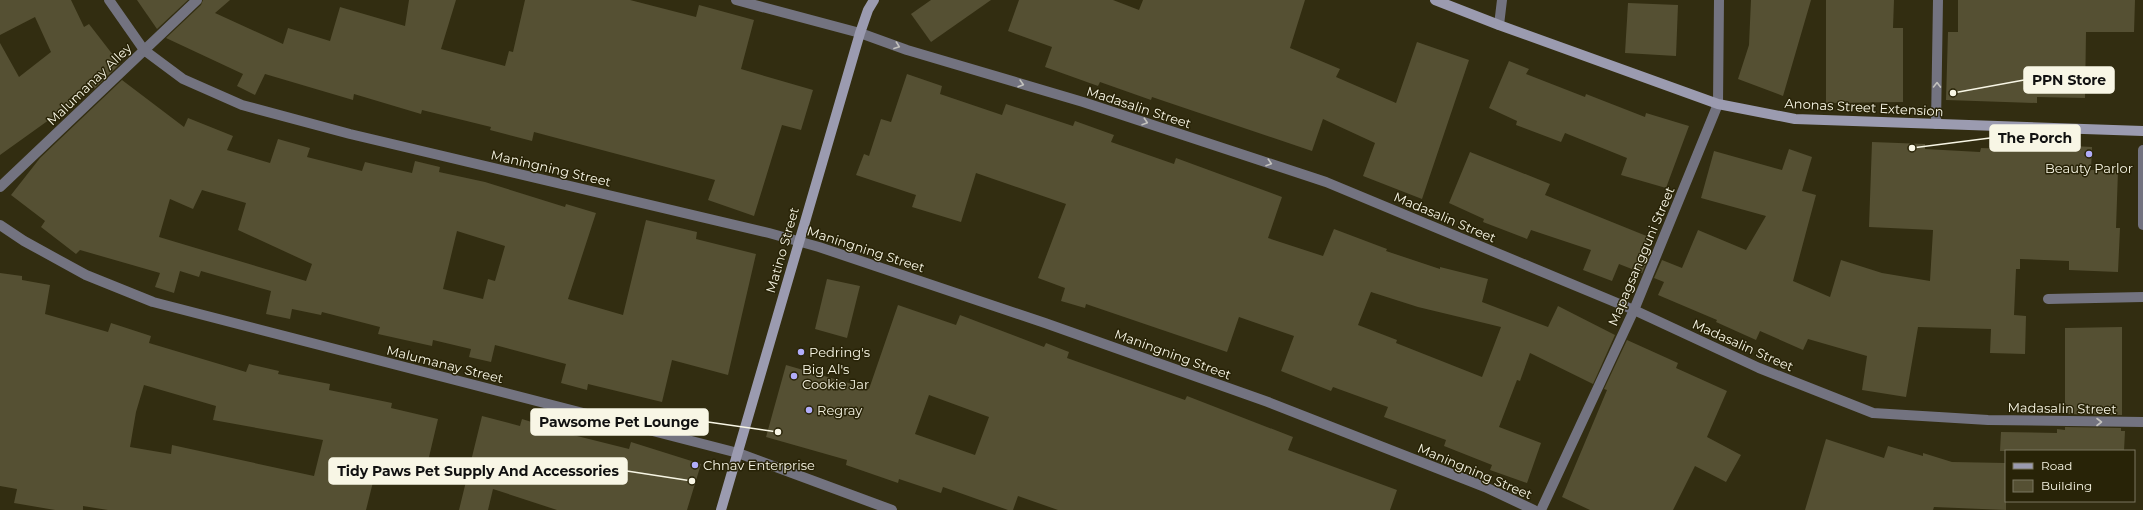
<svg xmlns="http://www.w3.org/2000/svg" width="2143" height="510" viewBox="0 0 2143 510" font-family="Montserrat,sans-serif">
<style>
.building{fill:#555033;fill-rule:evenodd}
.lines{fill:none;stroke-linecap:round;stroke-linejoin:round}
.lane{stroke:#737380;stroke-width:10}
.street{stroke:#737380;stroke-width:10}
.secondary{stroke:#9b9bb0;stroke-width:10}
.oneway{stroke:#c3c2bd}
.poi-dot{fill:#b1adfa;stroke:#282307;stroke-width:1.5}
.labels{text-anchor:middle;stroke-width:3;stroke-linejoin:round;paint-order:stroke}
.street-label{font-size:13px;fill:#f8f6e5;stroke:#282307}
.poi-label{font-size:13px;fill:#f8f6e5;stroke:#282307;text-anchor:start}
.leader{fill:none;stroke:#f8f6e5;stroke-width:1.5}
.callout-dot{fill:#f8f6e5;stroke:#282307;stroke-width:1.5}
.callout{fill:#f8f6e5;stroke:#f8f6e5;stroke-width:1.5}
.callout-label{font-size:14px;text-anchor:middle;font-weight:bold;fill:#111}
</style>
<rect width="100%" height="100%" fill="#322d11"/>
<g class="building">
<polygon points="0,0 71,0 84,27 89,24 120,64 94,89 95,87 0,155 0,43 19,77 51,52 35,17 0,35"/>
<polygon points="137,0 188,0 157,29"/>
<polygon points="203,0 230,0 215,13 283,44 288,28 330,41 340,7 405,26 409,0 456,0 441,49 505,66 509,51 513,52 525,0 630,0 696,17 699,5 754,20 741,69 813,90 801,130 782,125 754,216 708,200 715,180 534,132 532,141 490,130 491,127 422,110 421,114 354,94 353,100 265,74 255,95 237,86 243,74 166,38 201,5"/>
<polygon points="931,0 991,0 931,42 911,14"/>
<polygon points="1019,0 1113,0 1139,10 1143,0 1305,0 1290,48 1340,69 1336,77 1396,103 1417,42 1469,60 1422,199 1363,176 1375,143 1323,119 1312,151 1152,97 1151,100 1100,82 1098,86 1045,67 1052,47 1008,31"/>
<polygon points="1751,0 1811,0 1783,96 1738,79 1749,45"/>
<polygon points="1826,0 1894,0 1893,28 1903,28 1903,102 1826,103"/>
<polygon points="1958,0 2135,0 2134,32 2086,32 2085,98 2037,97 2037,103 1946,100 1948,32 1958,32"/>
<polygon points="1628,3 1678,5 1676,56 1625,53"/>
<polygon points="1509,61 1529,69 1526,74 1585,97 1586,94 1645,117 1646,113 1689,126 1666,188 1621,175 1627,158 1565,133 1561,142 1516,125 1517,121 1489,108"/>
<path d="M907 74 942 86 940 94 1002 115 1006 104 1073 126 1075 121 1114 135 1111 142 1174 164 1176 158 1282 197 1268 238 1323 256 1334 229 1387 249 1386 251 1440 269V267L1488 279 1482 302 1548 327 1558 306 1615 335 1593 384 1530 353 1520 381 1517 380 1499 427 1541 443 1527 483 1490 470 1492 465 1444 446 1446 440 1384 417 1388 407 1333 387 1331 391 1281 371 1294 336 1239 317 1227 352 1086 304 1085 308 1061 301 1065 288 1038 278 1066 204 976 173 961 222 912 207 916 195 856 175 864 154 869 156 881 119 891 122ZM1371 292 1418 307 1501 327 1482 377 1396 343 1397 340 1358 325Z"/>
<path d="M122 80 184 127 188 118 233 136 227 150 270 163 278 139 310 148 307 157 362 171 365 162 412 173 415 161 440 167 439 172 485 182 565 207 566 204 596 213 568 299 623 315 646 220 697 232 696 239 756 254 728 375 672 360 662 402 588 384 587 390 561 383 566 364 495 345 491 362 469 357 471 349 433 340 432 346 378 334 380 327 322 312 321 315 292 309 290 319 266 314 271 291 201 271 199 277 180 271 174 293 155 287 160 273 80 250 76 254 41 227 45 221 11 195 40 158ZM202 190 246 203 238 230 312 264 306 281 159 237 170 199 193 209ZM457 231 505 246 495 281 488 279 483 299 443 289Z"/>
<polygon points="1872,142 1925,144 1925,149 1980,152 1981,148 2034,150 2034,144 2092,147 2091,170 2118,171 2116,228 2120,228 2118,272 2069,270 2069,261 2020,259 2020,269 2016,269 2014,315 2026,316 2025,354 1990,353 1991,329 1918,327 1906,397 1862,390 1867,356 1808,339 1803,350 1760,331 1756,340 1716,322 1717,320 1658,295 1664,282 1654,278 1662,260 1682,268 1698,230 1746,250 1766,216 1701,198 1714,151 1782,170 1789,149 1812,157 1802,191 1816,195 1793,281 1830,297 1841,260 1882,273 1930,281 1933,230 1869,227"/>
<polygon points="1470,152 1550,184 1545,195 1649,237 1643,252 1650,254 1642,273 1619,264 1612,281 1583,270 1591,250 1531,230 1527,239 1483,222 1484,219 1449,203"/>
<path d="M0 273 22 276V280L50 285 45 314 108 332 111 323 151 336 149 343 246 372 249 364 279 371 278 374 330 384 329 390 392 403 391 408 438 419 424 478 377 466 366 510H108L83 506V510H55L14 503 17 489 0 486ZM144 385 216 406 213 420 323 440 314 476 172 445 171 454 130 447 136 412Z"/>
<polygon points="827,279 860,286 847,338 815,329"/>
<path d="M898 305 956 325 960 315 1044 347 1046 343 1069 352 1067 358 1185 400 1187 396 1293 437 1288 450 1397 490 1390 510H1058L1018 496 1013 510H1008L943 487 941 493 899 479 898 483 846 465 847 460 766 437 786 365 869 389ZM929 395 989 417 975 455 915 434Z"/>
<polygon points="2122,327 2122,415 2065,414 2065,328"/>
<polygon points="1627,340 1678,363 1676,368 1727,391 1707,437 1741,455 1726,482 1695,466 1673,510 1590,510 1562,497 1607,390 1604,389"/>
<polygon points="482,416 520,426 522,419 573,435 629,449 631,442 701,464 687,510 557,510 493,489 488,510 459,510"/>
<polygon points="2065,427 2121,428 2121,431 2125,431 2124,451 2000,451 2001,432 2057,433 2057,429 2065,430"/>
<polygon points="1826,439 1884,458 1888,446 1923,456 1923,453 1952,462 2006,463 2006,510 1934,507 1933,510 1805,510"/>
</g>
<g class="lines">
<g class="lane">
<polyline points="0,187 197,0"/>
<polyline points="2048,299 2143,297"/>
<polyline points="1541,510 1634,310 1718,104"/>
</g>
<g class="street">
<polyline points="109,0 144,50 183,79 242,105 350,134 769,233 819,247 1045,323 1268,402 1485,487 1534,510"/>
<polyline points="736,0 860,33 907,50 1083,102 1326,182 1634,310 1759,368 1873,413 1988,420 2143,422"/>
<polyline points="1499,25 1502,0"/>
<polyline points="1718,104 1719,0"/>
<polyline points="1936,124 1938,0"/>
<polyline points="2143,150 2143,225"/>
<polyline points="0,225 24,241 86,275 153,302 738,453 892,510"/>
</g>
<g class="secondary">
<polyline points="1435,0 1499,25 1718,104 1795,119 2143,131"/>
<polyline points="721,510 860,33 868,10 874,0"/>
</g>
</g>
<defs><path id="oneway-chevron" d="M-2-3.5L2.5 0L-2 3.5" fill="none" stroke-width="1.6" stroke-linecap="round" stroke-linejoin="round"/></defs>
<g class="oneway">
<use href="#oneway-chevron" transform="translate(897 46) rotate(20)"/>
<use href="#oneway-chevron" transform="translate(1021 84) rotate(16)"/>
<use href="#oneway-chevron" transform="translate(1937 85) rotate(-89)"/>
<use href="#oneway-chevron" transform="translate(1145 122) rotate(18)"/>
<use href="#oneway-chevron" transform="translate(1269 163) rotate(18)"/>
<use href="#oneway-chevron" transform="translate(2099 422)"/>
</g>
<g class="poi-dot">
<circle cx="2089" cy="154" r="4"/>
<circle cx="801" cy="352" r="4"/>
<circle cx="794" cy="376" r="4"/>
<circle cx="809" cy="410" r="4"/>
<circle cx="695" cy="465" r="4"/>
</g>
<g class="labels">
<g class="street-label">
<text transform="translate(89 84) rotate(-44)" y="5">Malumanay Alley</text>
<text transform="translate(1139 107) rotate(18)" y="5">Madasalin Street</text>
<text transform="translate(1864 107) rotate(3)" y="5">Anonas Street Extension</text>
<text transform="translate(551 168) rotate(13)" y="5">Maningning Street</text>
<text transform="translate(1445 217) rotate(23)" y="5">Madasalin Street</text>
<text transform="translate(866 249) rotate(18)" y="5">Maningning Street</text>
<text transform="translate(782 250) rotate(-74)" y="5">Matino Street</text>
<text transform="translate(1641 256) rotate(-67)" y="5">Mapagsangguni Street</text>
<text transform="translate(1743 345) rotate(24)" y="5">Madasalin Street</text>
<text transform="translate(1173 354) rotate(20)" y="5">Maningning Street</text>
<text transform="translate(445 364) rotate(14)" y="5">Malumanay Street</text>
<text transform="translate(2062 408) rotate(1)" y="5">Madasalin Street</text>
<text transform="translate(1475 471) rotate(23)" y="5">Maningning Street</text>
</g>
<g class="poi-label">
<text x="2089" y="173" text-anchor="middle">Beauty Parlor</text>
<text x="809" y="357">Pedring's</text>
<text x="802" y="374">Big Al's<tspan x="802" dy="15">Cookie Jar</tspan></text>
<text x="817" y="415">Regray</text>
<text x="703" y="470">Chnav Enterprise</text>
</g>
</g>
<path class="leader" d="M1953 93L2024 80M1912 148L1990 138M778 432L708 422M692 481L627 471"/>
<g class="callout-dot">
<circle cx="1953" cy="93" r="4"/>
<circle cx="1912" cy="148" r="4"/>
<circle cx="778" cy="432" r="4"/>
<circle cx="692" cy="481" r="4"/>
</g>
<g class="callout">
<rect x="2024" y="67" width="90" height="26" rx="4"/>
<rect x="1990" y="125" width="90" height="26" rx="4"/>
<rect x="531" y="409" width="177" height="26" rx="4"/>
<rect x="329" y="458" width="298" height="26" rx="4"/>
</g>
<g class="callout-label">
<text x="2069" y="85">PPN Store</text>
<text x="2035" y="143">The Porch</text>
<text x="619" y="427">Pawsome Pet Lounge</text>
<text x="478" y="476">Tidy Paws Pet Supply And Accessories</text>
</g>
<rect x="2005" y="450" width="130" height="52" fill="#282307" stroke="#7b7760"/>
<rect x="2013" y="463" width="20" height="6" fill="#9b9bb0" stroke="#7b7760"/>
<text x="2041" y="470" font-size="12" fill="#f8f6e5">Road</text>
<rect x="2013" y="480" width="20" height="12" fill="#555033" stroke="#7b7760"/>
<text x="2041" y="490" font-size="12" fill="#f8f6e5">Building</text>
</svg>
